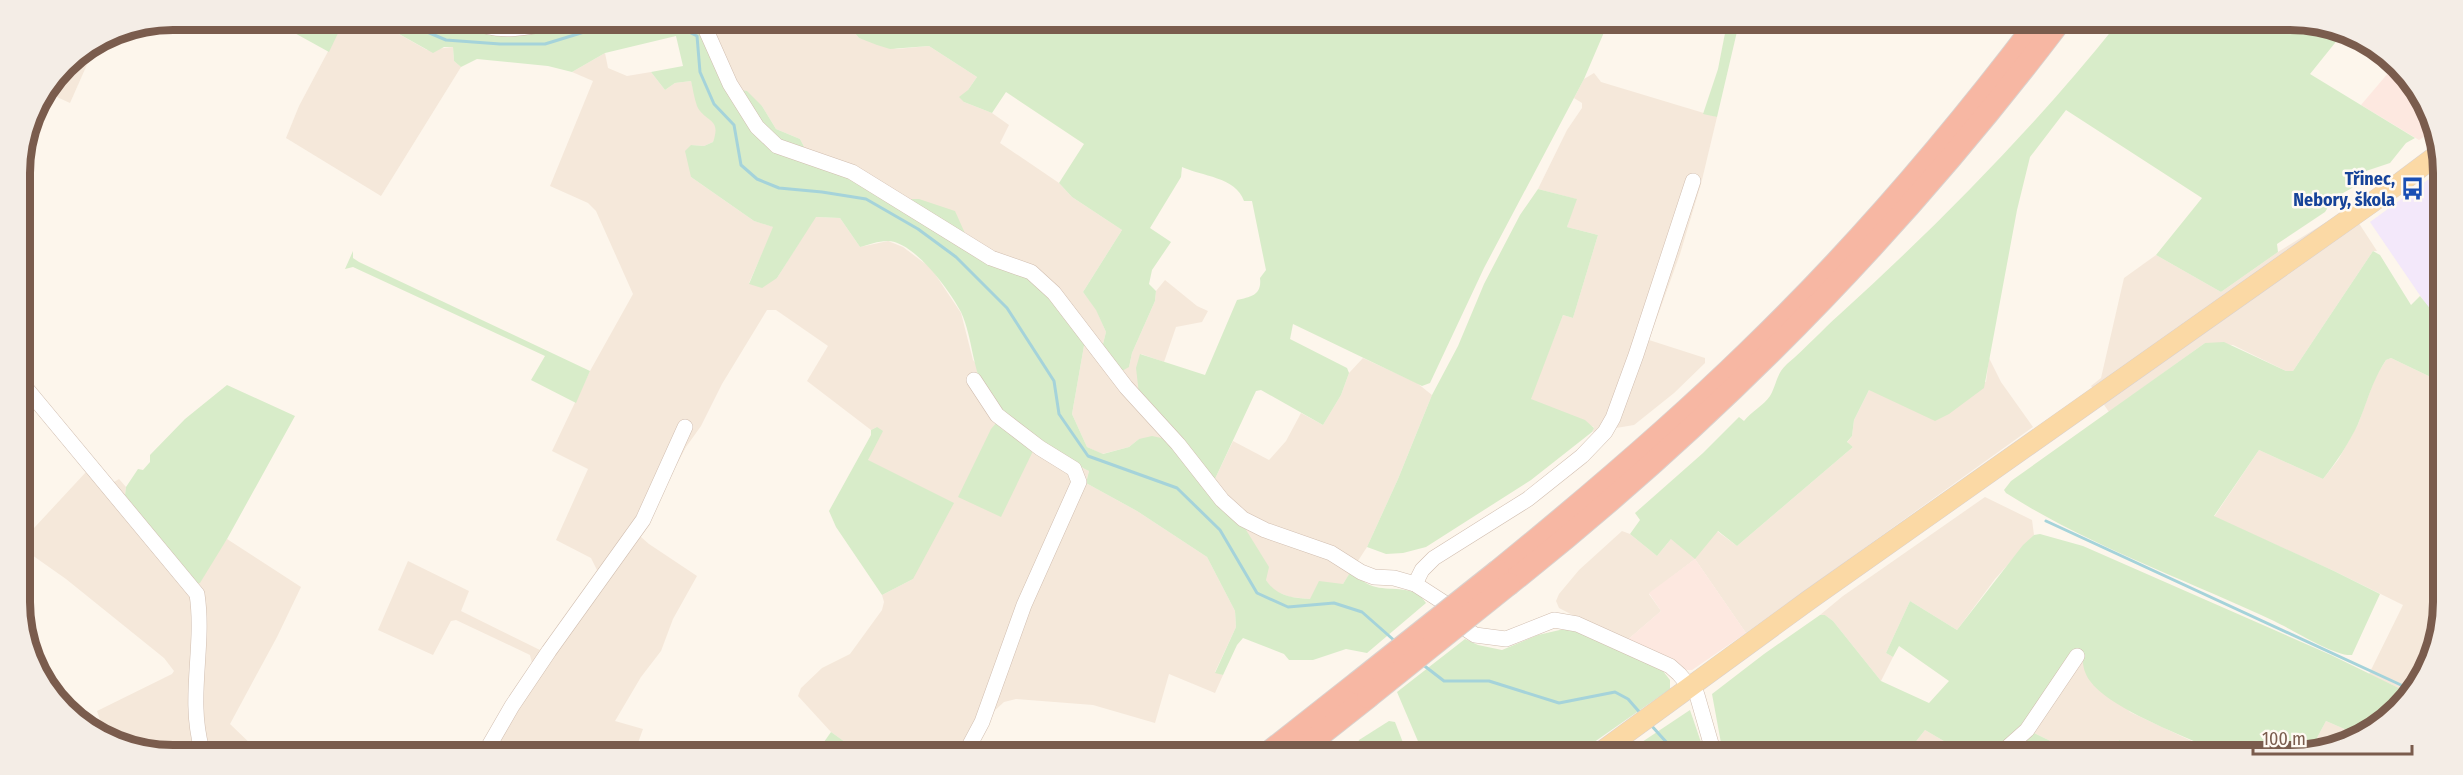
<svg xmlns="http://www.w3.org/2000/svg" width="2463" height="775" viewBox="0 0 2463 775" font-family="'Fira Sans Condensed',sans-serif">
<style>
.residential{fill:#f5e8da}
.commercial{fill:#fde8e0}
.education{fill:#f3e8fa}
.green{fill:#d8ecc9;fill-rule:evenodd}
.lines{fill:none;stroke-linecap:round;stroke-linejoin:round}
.stream{stroke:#a5d3da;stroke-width:3}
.minor-casing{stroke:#d1beb0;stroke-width:16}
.major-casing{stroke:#dad1cd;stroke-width:21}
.highway-casing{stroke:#dad1cd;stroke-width:24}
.minor{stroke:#fff;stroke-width:15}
.major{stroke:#fbd9a5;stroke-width:20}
.highway{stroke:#f7b7a3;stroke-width:22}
.highway-bridge-casing{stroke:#dad1cd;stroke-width:24;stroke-linecap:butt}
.highway-bridge{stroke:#f7b7a3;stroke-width:22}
.labels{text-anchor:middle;stroke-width:5;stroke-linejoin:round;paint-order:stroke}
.transit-label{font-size:18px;font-weight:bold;fill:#164399;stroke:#fffaf3;text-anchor:end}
.rim{fill:none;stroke:#7a5c4d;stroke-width:8}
</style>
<rect width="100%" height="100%" fill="#fdf6ec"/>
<g class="residential">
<polygon points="364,20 374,20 427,50 453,47 454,61 461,67 381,196 286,138 299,106 341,27"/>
<polygon points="696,21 845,21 859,38 897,49 929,46 977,77 968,90 964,102 992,113 1009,125 1000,143 1059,183 1072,197 1122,230 1083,292 1096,309 1106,332 1103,344 1129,367 1132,353 1155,301 1156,291 1165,280 1197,306 1208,311 1202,322 1176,327 1164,362 1141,354 1166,439 1139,439 1129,447 1102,454 1087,447 1072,414 1085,340 1018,275 975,258 954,211 889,199 813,164 800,139 776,129 762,106 727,88"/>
<polygon points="97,42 70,103 46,92 65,64"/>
<polygon points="605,53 608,68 627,76 651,72 665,90 675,83 691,81 698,106 714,122 717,132 713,142 704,146 691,145 691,177 754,221 774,227 749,283 777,278 815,217 840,218 860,247 888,241 903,247 931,268 961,313 973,360 1047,449 1089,471 1086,483 1137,511 1207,557 1235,611 1236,627 1215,672 1223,675 1215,693 1169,674 1155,723 1093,705 1016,699 1004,702 992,713 971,752 908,752 895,745 889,745 884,752 859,752 831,732 798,696 801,688 822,668 850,654 882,610 884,602 882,595 913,579 868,460 877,427 871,430 807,381 828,346 776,310 767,310 722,384 701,426 686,447 641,532 641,537 649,544 697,576 673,619 661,651 641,677 615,721 643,729 635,751 479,751 533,667 530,655 456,620 451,621 433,655 378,630 408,561 469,591 461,611 540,650 598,572 591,558 556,540 588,469 552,451 590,371 633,294 596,211 588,203 550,186 593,81 572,72"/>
<polygon points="1594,73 1601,82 1717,117 1701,184 1680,254 1649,340 1705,358 1705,363 1674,393 1634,425 1592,432 1594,427 1530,399 1563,315 1573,318 1598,235 1567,227 1576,199 1538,189 1567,130 1582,108 1582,103 1574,98 1584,79"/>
<polygon points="2349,208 2377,251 2373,251 2293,371 2286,371 2233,345 2205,343 2109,412 2091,386 2101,378 2124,278 2156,255 2221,292 2278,252"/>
<polygon points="1363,358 1417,383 1432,395 1398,479 1367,547 1343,584 1310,599 1290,597 1272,590 1266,580 1214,481 1233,441 1269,460 1286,441 1301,413 1323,425 1341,395 1349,373"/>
<polygon points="1989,358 2001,382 2033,427 1746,633 1695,559 1649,594 1661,611 1625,642 1559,608 1556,601 1559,594 1579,570 1622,531 1630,534 1657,556 1671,539 1717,531 1737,546 1853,447 1847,443 1852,436 1854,420 1869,390 1986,382"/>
<polygon points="2391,358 2439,381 2438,642 2418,687 2411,694 2369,674 2403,605 2334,571 2214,517 2259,450 2323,479 2338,460 2358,424 2375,378 2386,360"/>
<polygon points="86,472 114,482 119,479 126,487 125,495 222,546 227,539 301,587 277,637 230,724 257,750 133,750 104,732 97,711 172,674 174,671 164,658 66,579 22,548 22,541"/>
<polygon points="1985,497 2032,520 2034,535 1995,579 1957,630 1910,601 1886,653 1893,657 1881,681 1833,621 1825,615 1820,615 1843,596"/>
<polygon points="2076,650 2130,712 2196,743 2190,755 2152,755 2119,740 2112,755 2079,755 2032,732 2013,755 1992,754"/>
<polygon points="2326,721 2356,734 2310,751"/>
<polygon points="1925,730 1966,754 1906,754"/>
</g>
<g class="commercial">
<polygon points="2395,65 2405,72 2434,130 2419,140 2361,105"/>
<polygon points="1695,559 1746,633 1692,670 1685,670 1625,642 1661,611 1649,593"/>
</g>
<polygon class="education" points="2440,171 2440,317 2436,319 2370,222"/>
<g class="green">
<polygon points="271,20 364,20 341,27 329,52"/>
<path d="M374 20 696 21 727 88 747 91 762 106 776 129 800 139 813 164 851 175 889 199H919L955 211 976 258 1032 280 1085 340 1072 414 1087 447 1103 454 1129 447 1139 439 1152 436 1166 439 1243 525 1269 567 1266 580C1276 596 1292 598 1310 599L1319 581 1343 584 1351 571C1358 577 1366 585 1376 587 1392 591 1416 585 1426 603L1367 653 1346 649 1313 660H1289L1284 654 1243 638 1237 645 1223 675 1215 673 1236 627 1235 611 1207 557 1137 511 1086 483 1089 471C1061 456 1003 423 987 395 972 370 973 338 961 312 950 291 913 240 887 241 878 241 868 245 860 247L840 218 816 217 777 278 762 288 749 284 773 227 754 221 691 177 685 151 691 145 704 146 713 142C722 117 705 123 697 106 694 98 693 89 691 81L675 83 665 90 651 72 683 66 676 36 605 53 572 72 548 66 477 59 461 67 454 61 453 47H444L433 53Z"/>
<path d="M845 21 1608 23 1584 79 1484 268 1430 383 1422 386 1293 324 1290 339 1347 368 1349 373 1341 395 1323 425 1261 390 1256 391 1214 481 1139 394 1136 368 1140 354 1205 375 1237 300C1251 297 1262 295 1260 278L1266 270 1252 201H1244C1236 177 1201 176 1182 167L1181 177 1150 228 1171 242 1152 270 1149 284 1156 291 1155 301 1132 353 1129 367 1122 371 1102 348 1106 332 1096 310 1083 292 1122 230 1072 197 1059 183 1084 144 1006 92 992 113 964 102 959 97 968 90 977 77 929 46 890 49 877 45 859 38Z"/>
<polygon points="1727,23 1739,23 1717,117 1703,114 1718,69"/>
<path d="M2117 24 2330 25 2343 33 2310 74 2415 138 2406 143 2390 163 2363 172 2352 188 2334 198 2325 212 2277 244 2278 252 2221 292 2156 255 2202 198 2066 110 2030 157 2017 210 1984 388 1949 414 1935 421 1869 390 1854 420 1852 436 1847 442 1853 447 1737 546 1718 531 1695 559 1671 539 1657 556 1630 534 1640 520 1635 513 1703 453 1739 417 1744 421C1751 412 1764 405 1770 396 1777 384 1776 374 1787 364 1806 348 1822 330 1840 314 1939 224 2033 129 2117 24Z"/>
<polygon points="1538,189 1577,199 1567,227 1598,235 1573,318 1563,315 1531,399 1585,420 1594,428 1592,432 1531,480 1426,547 1403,553 1386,554 1367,547 1398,479 1432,395 1458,346 1484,284 1520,215"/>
<polygon points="353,251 353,258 359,262 590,371 576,403 531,380 545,356 353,267 345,269"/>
<path d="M2373 251 2380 255 2411 305 2420 296 2440 321 2439 381 2391 358 2386 360C2371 383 2368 401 2358 424 2349 443 2336 463 2323 479L2259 450 2214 516 2334 571 2380 594 2352 655C2336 657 2291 629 2274 621 2185 579 2089 546 2006 493L2004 490 2011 481 2205 343 2224 342 2286 371H2293Z"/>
<polygon points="227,385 295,416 227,539 200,583 194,584 125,495 126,487 138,469 143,470 150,462 150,455 185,419"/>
<polygon points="997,422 1034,449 1001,517 958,497 991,429"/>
<polygon points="877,427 883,431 868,460 954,503 913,579 882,595 836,527 829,511 871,435 871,430"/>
<path d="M2040 534 2083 546 2331 655 2411 694 2384 724 2356 734 2326 721 2310 751C2297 756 2292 755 2280 748L2274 755H2190L2196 742C2167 729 2108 706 2090 681 2084 673 2082 664 2083 654L2019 731 2006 739 1992 754H1966L1925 730 1906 754H1809L1802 752 1800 754H1723L1712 694 1764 654 1820 615H1825L1833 621 1881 681 1929 703 1949 681 1899 646 1893 657 1886 653 1910 601 1957 630 2023 545 2034 535Z"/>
<path d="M1564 629 1579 632 1663 671 1670 680V689L1580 752 1423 753 1397 692 1465 639 1478 645 1502 650 1538 635ZM1436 741C1450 745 1462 743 1475 746L1474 751C1459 752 1447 755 1435 744Z"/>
<polygon points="1690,710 1705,754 1624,754"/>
<polygon points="1389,721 1395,722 1407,753 1353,753 1359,740"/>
<polygon points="831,732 859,752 817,752"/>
<polygon points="2032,732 2079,755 2013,755"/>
<polygon points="2119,740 2152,755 2112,755"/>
</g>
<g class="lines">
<g class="stream">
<polyline points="399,20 446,40 500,44 545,44 620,21"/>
<polyline points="628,21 681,28 697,36 700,72 714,104 734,125 741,165 757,179 779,188 822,192 866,199 918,229 956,257 1007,308 1054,381 1059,414 1088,456 1177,488 1220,530 1257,593 1288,607 1334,603 1362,612 1396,642"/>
<polyline points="2046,521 2414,691"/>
<polyline points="1422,664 1444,681 1489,681 1559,703 1615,692 1628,699 1642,715"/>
<polyline points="1650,724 1677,754"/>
</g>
<defs>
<g id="minor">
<path d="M472 20C498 37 538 25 565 20"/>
<polyline points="702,21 730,84 757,127 777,146 852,172 991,258 1031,272 1054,293 1126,387 1178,444 1222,500 1243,519 1265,530 1331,553 1361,572 1374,577 1394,578 1415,584 1446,604 1466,629 1475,635 1506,639 1554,620 1577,624 1670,666 1679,674 1697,695 1714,754"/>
<path d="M21 382 197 594C205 647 187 697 202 750"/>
<polyline points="1415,584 1422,570 1434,558 1528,499 1582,456 1605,432 1613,418 1636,355 1693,181"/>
<polyline points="486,751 512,706 549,651 643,520 685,427"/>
<polyline points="966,752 982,722 1024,605 1079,482 1074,469 1040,448 997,415 974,380"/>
<polyline points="2000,754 2027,730 2077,656"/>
</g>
<polyline id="major" points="1598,754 1809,600 2401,182 2441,152"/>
<g id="highway">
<path d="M1498 571C1584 501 1669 429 1748 352 1853 251 1948 140 2036 24"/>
<path d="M1509 584C1716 420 1898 235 2058 24"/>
<polyline points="1268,753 1357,683"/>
<polyline points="1297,753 1368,697"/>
</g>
</defs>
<use href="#minor" class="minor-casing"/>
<use href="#major" class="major-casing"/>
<use href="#highway" class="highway-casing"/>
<use href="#minor" class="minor"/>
<use href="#major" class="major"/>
<use href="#highway" class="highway"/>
<defs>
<g id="highway-bridge">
<polyline points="1357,683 1498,571"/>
<polyline points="1368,697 1509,584"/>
</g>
</defs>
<use href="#highway-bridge" class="highway-bridge-casing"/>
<use href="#highway-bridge" class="highway-bridge"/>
</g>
<defs>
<symbol id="bus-bare" viewBox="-9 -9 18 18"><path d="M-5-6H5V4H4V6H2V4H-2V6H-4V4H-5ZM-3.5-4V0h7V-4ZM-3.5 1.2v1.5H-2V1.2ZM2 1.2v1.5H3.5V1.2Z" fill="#1a4fb4" stroke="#fffaf3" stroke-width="2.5" paint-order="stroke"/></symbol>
</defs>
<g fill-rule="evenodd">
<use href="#bus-bare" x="2396" y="172" width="33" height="33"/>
</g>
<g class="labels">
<g class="transit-label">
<text x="2395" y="185">Třinec,<tspan x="2395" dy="21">Nebory, škola</tspan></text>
</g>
</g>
<path d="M0 0H2463V775H0ZM173 30H2290A143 143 0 0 1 2433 173V602A143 143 0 0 1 2290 745H173A143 143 0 0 1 30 602V173A143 143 0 0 1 173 30Z" fill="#f4ede6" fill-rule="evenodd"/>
<path class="rim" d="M173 30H2290A143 143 0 0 1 2433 173V602A143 143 0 0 1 2290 745H173A143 143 0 0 1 30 602V173A143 143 0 0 1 173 30Z"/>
<path d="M2253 745v9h159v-9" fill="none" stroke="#7a5c4d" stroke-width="3"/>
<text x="2262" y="745" font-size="18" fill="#7a5c4d" stroke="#fffaf3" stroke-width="4.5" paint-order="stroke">100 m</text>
</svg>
